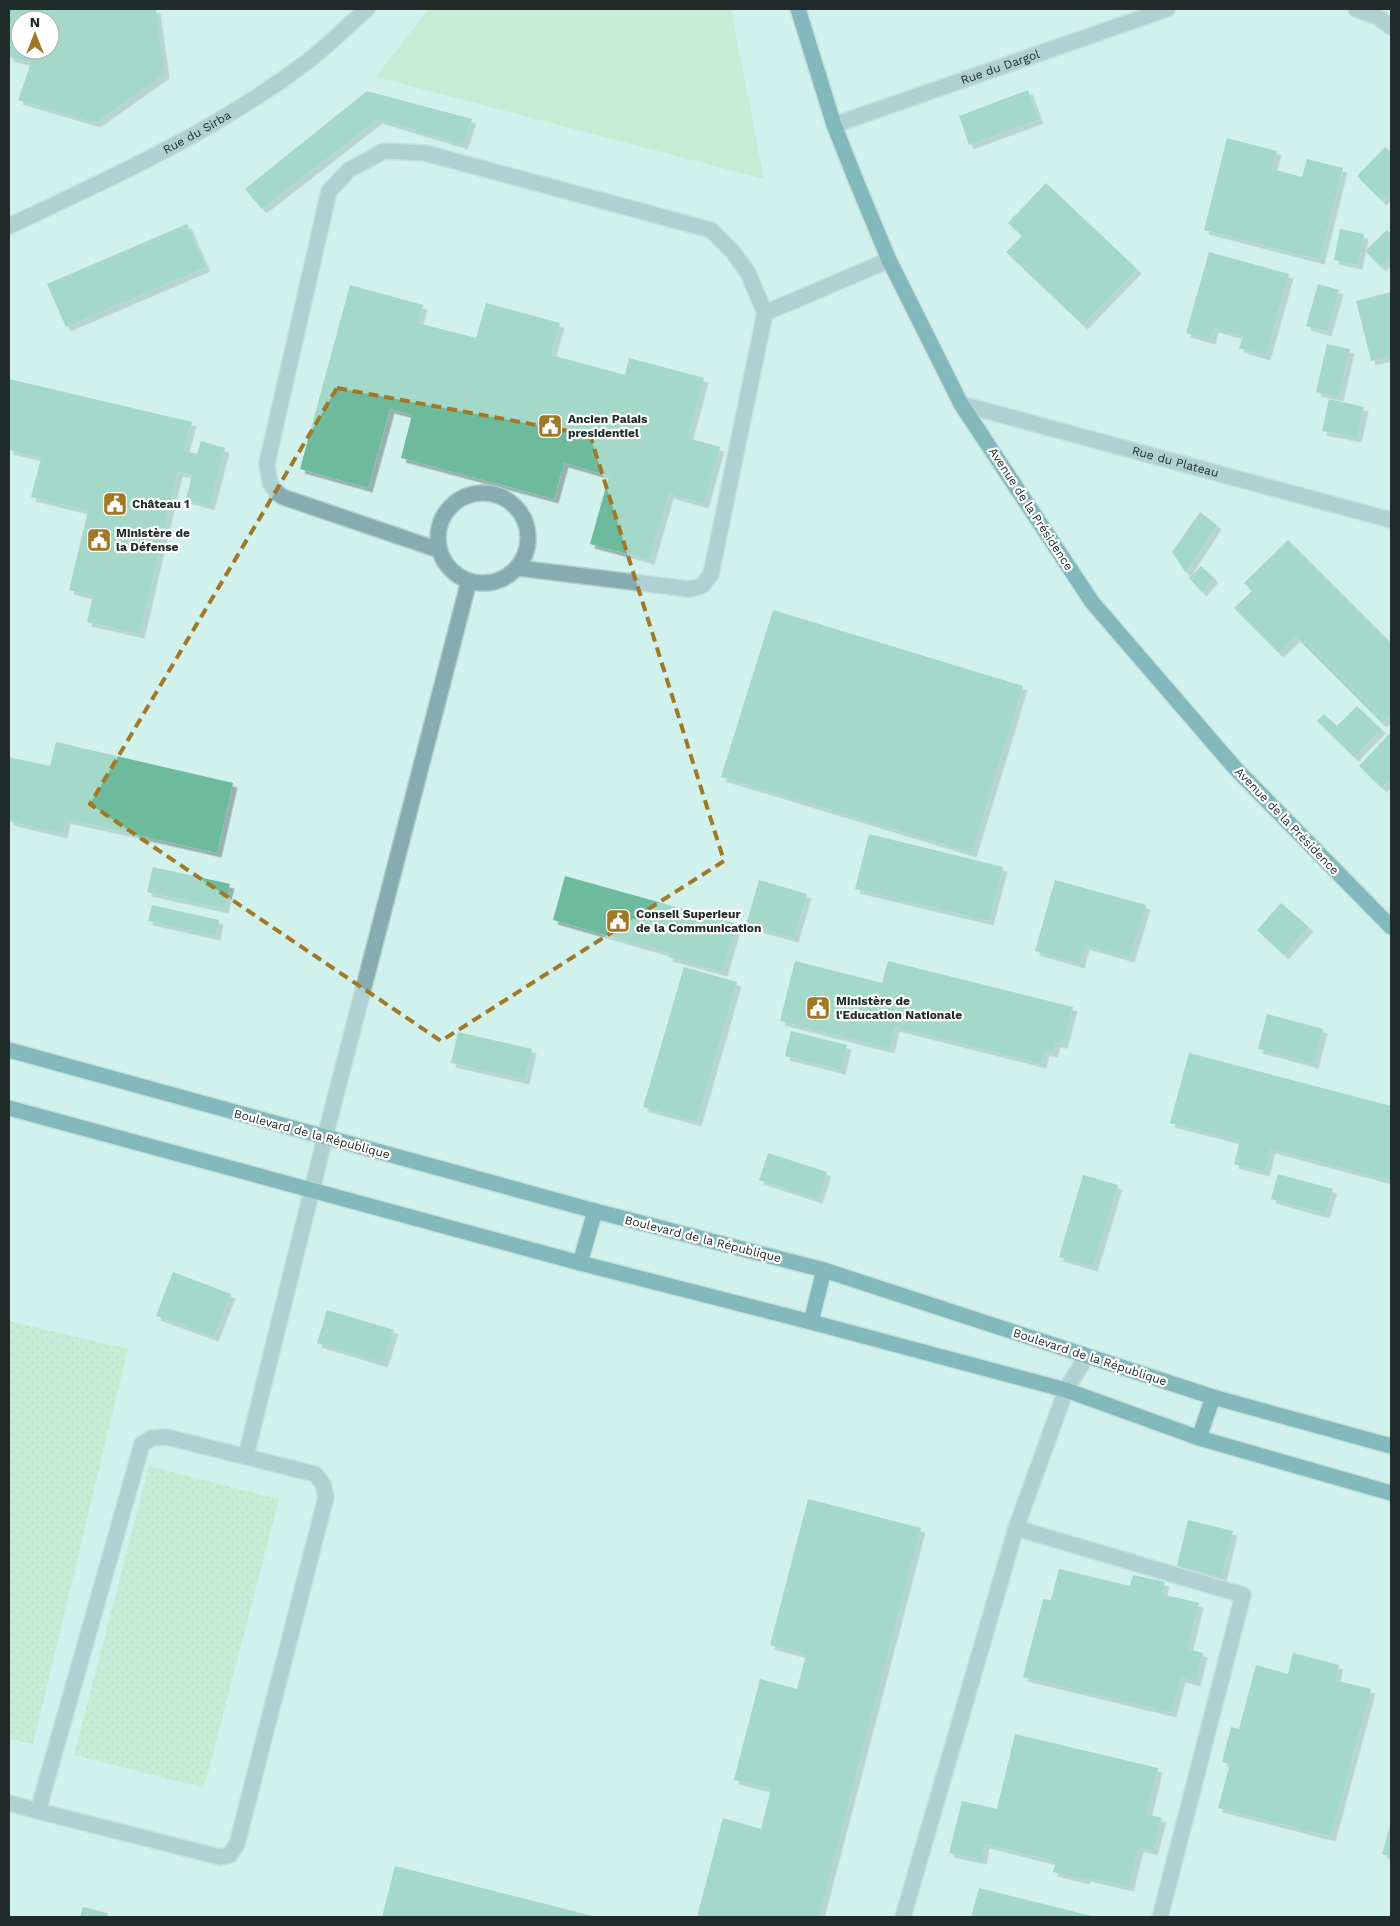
<svg xmlns="http://www.w3.org/2000/svg" width="1400" height="1926" viewBox="0 0 1400 1926" font-family="'Work Sans',sans-serif">
<style>
.grass{fill:url(#grass-dots)}
.green{fill:#bae7ba}
.building{fill:#6dbb9c;fill-rule:evenodd;filter:url(#shadow)}
.lines{fill:none;stroke-linecap:round;stroke-linejoin:round}
.minor-casing{stroke:#b1ceca;stroke-width:18}
.major-casing{stroke:#b1ceca;stroke-width:18}
.minor{stroke:#86abb1;stroke-width:15}
.major{stroke:#247581;stroke-width:15}
.marked{fill:none;stroke:#a07826;stroke-width:4;stroke-dasharray:10 6;stroke-linejoin:round}
.labels{text-anchor:middle;stroke-width:4.5;stroke-linejoin:round;paint-order:stroke}
.street-label{font-size:12px;fill:#202c2a;stroke:#fff}
.poi-label{font-size:12px;font-weight:bold;fill:#202c2a;stroke:#fff;text-anchor:start}
</style>
<defs>
<pattern id="grass-dots" width="8" height="8" patternUnits="userSpaceOnUse" patternTransform="scale(1.25)"><rect width="8" height="8" fill="#bae7ba"/><path d="M2 2h.1M6 6h.1" fill="none" stroke="#a0c6a0" stroke-width="1.8" stroke-linecap="round"/></pattern>
<filter id="shadow"><feDropShadow dx="4.5" dy="4.5" stdDeviation="0" flood-color="#0004"/></filter>
</defs>
<rect width="100%" height="100%" fill="#d1f1ed"/>
<g class="grass">
<polygon points="9,1321 128,1349 33,1744 9,1739"/>
<polygon points="149,1466 279,1499 204,1788 74,1755"/>
</g>
<polygon class="green" points="428,9 731,9 764,179 376,77"/>
<g class="building">
<path d="M9 9H156L165 74 96 123 18 100 31 63 9 57ZM20 20H50V50H20Z"/>
<polygon points="1028,90 1039,119 969,145 959,116"/>
<polygon points="367,91 472,119 463,145 378,119 262,209 245,189"/>
<polygon points="1227,138 1277,151 1272,169 1302,177 1307,159 1343,168 1320,260 1204,230"/>
<polygon points="1385,147 1391,152 1391,191 1382,201 1357,176"/>
<polygon points="1046,183 1137,269 1083,325 1006,252 1022,236 1008,223"/>
<polygon points="187,224 206,267 66,327 47,284"/>
<polygon points="1340,229 1364,234 1358,265 1334,260"/>
<polygon points="1387,230 1391,234 1391,257 1381,267 1365,251"/>
<polygon points="1209,252 1289,274 1266,356 1239,348 1243,336 1214,328 1211,340 1186,333"/>
<polygon points="1318,284 1339,290 1327,332 1306,326"/>
<polygon points="350,285 423,305 418,323 476,338 486,303 560,323 551,355 625,375 629,358 704,378 688,438 720,447 704,504 669,494 650,560 590,544 609,476 564,463 554,499 401,458 412,415 390,409 368,488 300,469"/>
<polygon points="1391,292 1391,356 1371,361 1356,301"/>
<polygon points="1327,344 1350,349 1339,397 1316,392"/>
<polygon points="9,379 192,422 184,451 197,454 201,441 225,448 210,506 186,499 192,475 178,472 140,634 87,622 93,596 69,590 88,511 31,497 41,458 9,450"/>
<polygon points="1329,399 1364,407 1357,438 1322,431"/>
<polygon points="1200,512 1217,525 1186,573 1172,552"/>
<polygon points="1288,540 1391,643 1391,714 1382,723 1296,637 1279,653 1234,608 1252,591 1244,583"/>
<polygon points="1201,566 1214,578 1202,592 1189,578"/>
<polygon points="773,610 1023,686 972,853 721,777"/>
<polygon points="1357,706 1381,729 1354,757 1317,721 1324,714 1337,726"/>
<polygon points="1391,732 1391,779 1382,788 1359,766"/>
<polygon points="56,742 233,783 217,853 66,819 63,834 9,821 9,757 50,766"/>
<polygon points="869,834 1003,867 989,921 855,889"/>
<polygon points="153,867 230,884 224,909 147,892"/>
<polygon points="565,876 737,924 723,972 668,957 669,953 553,920"/>
<polygon points="759,880 807,894 794,938 746,925"/>
<polygon points="1055,880 1146,905 1130,958 1085,945 1080,964 1035,951"/>
<polygon points="1281,903 1309,927 1284,955 1257,930"/>
<polygon points="152,905 219,920 216,936 148,921"/>
<polygon points="795,961 882,983 888,961 1073,1007 1063,1044 1056,1043 1053,1053 1045,1051 1042,1064 895,1027 890,1049 780,1021"/>
<polygon points="684,967 737,982 697,1122 643,1107"/>
<polygon points="1267,1014 1323,1029 1314,1064 1258,1049"/>
<polygon points="791,1031 847,1045 841,1070 785,1056"/>
<polygon points="458,1032 532,1049 525,1080 451,1063"/>
<polygon points="1189,1053 1391,1106 1391,1181 1271,1149 1265,1172 1234,1164 1240,1141 1170,1123"/>
<polygon points="768,1153 827,1172 818,1199 759,1180"/>
<polygon points="1278,1174 1333,1189 1325,1214 1271,1199"/>
<polygon points="1083,1175 1118,1185 1093,1267 1059,1257"/>
<polygon points="173,1272 231,1294 214,1337 156,1316"/>
<polygon points="327,1310 394,1330 383,1363 317,1343"/>
<polygon points="808,1499 921,1528 819,1917 697,1917 723,1818 761,1829 771,1789 734,1780 760,1679 797,1689 806,1655 770,1645"/>
<polygon points="1188,1520 1233,1531 1222,1577 1177,1566"/>
<polygon points="1059,1569 1130,1586 1133,1575 1165,1582 1162,1594 1199,1603 1188,1649 1203,1653 1196,1682 1181,1678 1172,1713 1023,1677 1043,1599 1051,1600"/>
<polygon points="1293,1653 1339,1665 1335,1680 1371,1689 1331,1837 1218,1808 1230,1764 1222,1762 1231,1727 1239,1729 1256,1665 1288,1674"/>
<polygon points="1015,1734 1158,1768 1147,1814 1162,1818 1153,1851 1139,1847 1129,1887 1086,1877 1085,1880 1053,1872 1056,1862 985,1844 982,1860 949,1853 962,1801 997,1809"/>
<polygon points="1391,1823 1391,1856 1382,1854"/>
<polygon points="395,1866 597,1917 382,1917"/>
<polygon points="979,1888 1096,1917 971,1917"/>
<polygon points="83,1907 108,1913 107,1917 80,1917"/>
</g>
<g class="lines">
<defs>
<g id="minor">
<polyline points="1356,9 1378,17 1391,27"/>
<path id="s1" d="M834 125 1167 9"/>
<path id="s2" d="M9 226C109 179 215 131 304 64 326 48 346 27 367 9"/>
<polyline points="765,313 889,260"/>
<path id="s3" d="M961 404 1391 520"/>
<circle cx="483" cy="538" r="45"/>
<path d="M439 550 283 497C268 487 269 479 267 463L329 191 349 170 384 151 425 153 711 230 733 252 748 273 765 313 711 574 702 586 689 589 518 568"/>
<polyline points="246,1456 325,1137 469,581"/>
<polyline points="1016,1528 1243,1595 1160,1917"/>
<polyline points="9,1803 38,1811 220,1857 230,1855 237,1844 326,1497 323,1484 315,1474 167,1437 152,1438 142,1444 38,1811"/>
<polyline points="903,1917 1016,1528 1066,1390 1086,1357"/>
</g>
<g id="major">
<polyline points="798,9 834,125 857,183 889,260 961,404 1092,602 1235,768 1391,927"/>
<polyline points="9,1050 595,1211 824,1270 1213,1397 1391,1446"/>
<polyline points="9,1108 580,1263 811,1322 1066,1390 1199,1438 1391,1493"/>
<polyline points="580,1263 595,1211"/>
<polyline points="811,1322 824,1270"/>
<polyline points="1199,1438 1213,1397"/>
</g>
</defs>
<use href="#minor" class="minor-casing"/>
<use href="#major" class="major-casing"/>
<use href="#minor" class="minor"/>
<use href="#major" class="major"/>
</g>
<path d="M0 0H1400V1926H0ZM337 388 590 435 724 861 441 1041 90 804Z" fill="#d1f1ed" fill-opacity=".55" fill-rule="evenodd"/>
<path class="marked" d="M337 388 590 435 724 861 441 1041 90 804Z"/>
<defs>
<symbol id="civic-square" viewBox="-11 -11 22 22"><rect x="-9" y="-9" width="18" height="18" rx="4" fill="#a07826" stroke="#fff"/><path d="M-.6-6.5H3V-4.5H.6V-3L4-1V1h2V6H-6V1h2V-1L-.6-3ZM-1.2 2.5V6h2.4V2.5Z" fill="#fff"/></symbol>
</defs>
<g fill-rule="evenodd">
<use href="#civic-square" x="536" y="412" width="28" height="28"/>
<use href="#civic-square" x="101" y="490" width="28" height="28"/>
<use href="#civic-square" x="85" y="526" width="28" height="28"/>
<use href="#civic-square" x="604" y="907" width="28" height="28"/>
<use href="#civic-square" x="804" y="994" width="28" height="28"/>
</g>
<g class="labels">
<g class="street-label">
<text dy="4" stroke="none"><textPath href="#s1" startOffset="176">Rue du Dargol</textPath></text>
<text dy="4" stroke="none"><textPath href="#s2" startOffset="210">Rue du Sirba</textPath></text>
<text dy="4" stroke="none"><textPath href="#s3" startOffset="222">Rue du Plateau</textPath></text>
<text transform="translate(1031 509) rotate(57)" y="4">Avenue de la Présidence</text>
<text transform="translate(1287 821) rotate(46)" y="4">Avenue de la Présidence</text>
<text transform="translate(312 1134) rotate(15)" y="4">Boulevard de la République</text>
<text transform="translate(703 1239) rotate(14)" y="4">Boulevard de la République</text>
<text transform="translate(1090 1357) rotate(18)" y="4">Boulevard de la République</text>
</g>
<g class="poi-label">
<text x="568" y="423">Ancien Palais<tspan x="568" dy="14">presidentiel</tspan></text>
<text x="132" y="508">Château 1</text>
<text x="116" y="537">Ministère de<tspan x="116" dy="14">la Défense</tspan></text>
<text x="636" y="918">Conseil Superieur<tspan x="636" dy="14">de la Communication</tspan></text>
<text x="836" y="1005">Ministère de<tspan x="836" dy="14">l'Education Nationale</tspan></text>
</g>
</g>
<rect width="1400" height="1926" fill="none" stroke="#202c2a" stroke-width="20"/>
<g transform="translate(35 35)"><circle r="24" fill="#ffffff" stroke="#a6abaa"/>
<path d="M0-4L9 19L0 12L-9 19Z" fill="#a07826"/>
<text y="-8" font-size="14" font-weight="bold" text-anchor="middle" fill="#202c2a">N</text>
</g>
</svg>
